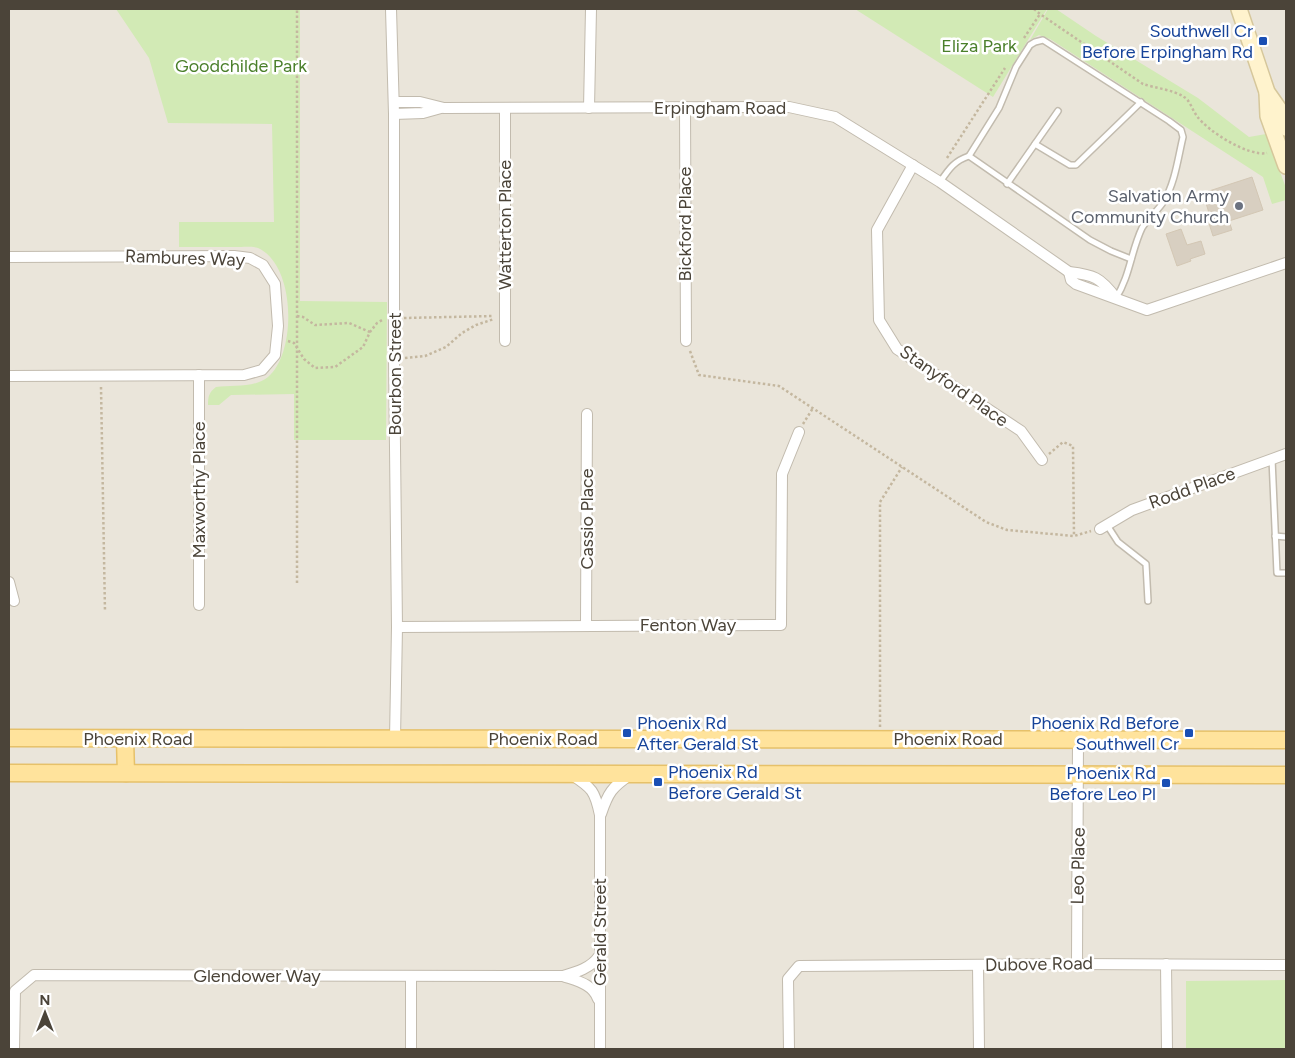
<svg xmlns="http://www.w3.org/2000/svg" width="1295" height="1058" viewBox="0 0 1295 1058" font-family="Figtree,sans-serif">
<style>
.residential{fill:#eae5da}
.green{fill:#d2eab5}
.building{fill:#d8cfc1;stroke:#d3c7b4}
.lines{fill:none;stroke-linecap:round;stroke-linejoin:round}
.lane-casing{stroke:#c2bbae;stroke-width:8}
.street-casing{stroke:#c2bbae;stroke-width:12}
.secondary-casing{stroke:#d6c79b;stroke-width:18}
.primary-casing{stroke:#e6c16a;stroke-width:19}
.path{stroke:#c4b79f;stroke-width:2.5;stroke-dasharray:2.5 2.5;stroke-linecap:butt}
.lane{stroke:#fff;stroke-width:5}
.street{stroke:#fff;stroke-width:10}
.secondary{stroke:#fff3cd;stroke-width:15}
.primary{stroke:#ffe39c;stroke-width:16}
.transit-dot{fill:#1a4fb4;stroke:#fff;stroke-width:2}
.worship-dot{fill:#6b7280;stroke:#fff;stroke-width:2}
.labels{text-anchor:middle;stroke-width:5;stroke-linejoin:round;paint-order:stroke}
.transit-label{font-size:18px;fill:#164399;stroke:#fff;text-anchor:end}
.park-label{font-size:18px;fill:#4a7f2a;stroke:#fff}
.street-label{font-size:18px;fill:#4b4439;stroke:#fff}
.worship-label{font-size:18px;fill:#5b616d;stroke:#fff;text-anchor:end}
</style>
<rect width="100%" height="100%" fill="#f6f3ec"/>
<rect class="residential" x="9" y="9" width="1277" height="1040"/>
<g class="green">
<path d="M116 9H300V301L387 302 386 440H294V394L231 395 219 405H208C208 397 209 392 216 387 232 385 255 388 268 377 297 353 296 265 258 248 252 246 242 247 236 247 217 247 198 247 179 247V222H274L272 124 168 123 149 58Z"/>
<polygon points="855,9 1047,9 993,97"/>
<polygon points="1048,9 1056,9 1096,36 1198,98 1249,137 1266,134 1286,188 1286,200 1272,204 1263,177 1050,39 1039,35 1030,40"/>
<polygon points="1286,980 1286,1049 1186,1049 1186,981"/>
</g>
<g class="building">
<polygon points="1252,177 1263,210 1229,221 1232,230 1213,236 1206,214 1209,213 1203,193"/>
<polygon points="1181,229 1187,245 1201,241 1205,254 1190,259 1191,261 1177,266 1166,234"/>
</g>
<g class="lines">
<defs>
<g id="lane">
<polyline points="1035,144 1070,165 1076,165 1141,102"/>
<path d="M969 156 999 108 1016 67 1030 45 1035 42 1043 40 1169 121 1181 130 1183 137C1178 158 1175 183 1164 201 1158 211 1148 218 1142 228 1131 251 1130 276 1116 298"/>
<path d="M940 182C949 169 954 161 969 156L1090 240 1111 251 1131 259"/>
<polyline points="1007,184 1058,111"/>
<polyline points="1272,459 1277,573 1286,573"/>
<polyline points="1107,525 1118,542 1146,564 1148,601"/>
<polyline points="1275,536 1286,537"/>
</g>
<g id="street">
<polyline points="391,9 394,114 394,358 397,627 395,739"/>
<path d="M394 102H420L444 108 789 107 835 117 940 182 1069 272C1094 275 1100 277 1116 298"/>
<polyline points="685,107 686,341"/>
<polyline points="505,108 505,341"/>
<polyline points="589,108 591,9"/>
<polyline points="394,114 423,113 441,108"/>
<polyline points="913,165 877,230 879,320 897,349 1021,431 1042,460"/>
<polyline points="9,257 234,256 250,258 263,265 275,284 278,326 275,355 262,370 244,375 9,376"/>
<polyline points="1069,272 1071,280 1076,284 1147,310 1286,263"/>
<polyline points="1100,529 1132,510 1286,454"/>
<polyline points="9,582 14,601"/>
<polyline points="199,605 199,375"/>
<polyline points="586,625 587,414"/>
<polyline points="397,627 781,625 782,474 799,432"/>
<path d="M572 775C592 788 595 791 600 815V1049"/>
<path d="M601 814C608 793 612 787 630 775"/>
<polyline points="1077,964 1078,739"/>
<polyline points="1166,964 1167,1049"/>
<polyline points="978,965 979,1049"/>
<path d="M563 976C577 981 593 984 598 999"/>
<path d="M14 1049 15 991 34 975 563 976C577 972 591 968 599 956"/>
<polyline points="411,1049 411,976"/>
<polyline points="789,1049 788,979 799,966 1077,964 1286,965"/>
</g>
<g id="secondary">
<polyline points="1239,9 1267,92 1281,112 1286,128"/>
<polyline points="1267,93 1268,116 1286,166"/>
</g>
<g id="primary">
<polyline points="9,738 1286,740"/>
<polyline points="125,739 126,773"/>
<polyline points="9,773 1286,775"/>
</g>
</defs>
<use href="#lane" class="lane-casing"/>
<use href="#street" class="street-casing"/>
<use href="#secondary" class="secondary-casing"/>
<use href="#primary" class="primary-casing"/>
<g class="path">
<path d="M1034 9 1040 14 1143 84C1155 88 1174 90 1184 97 1190 100 1192 110 1197 116 1207 131 1249 157 1267 153"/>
<polyline points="1024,38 1040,14"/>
<polyline points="947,158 1005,68"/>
<polyline points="297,316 303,317 315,325 349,323 370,332"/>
<polyline points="404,318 494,316"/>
<polyline points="288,341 294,343 304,359 315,368 335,367 363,347 370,332 377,323 384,319"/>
<polyline points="690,351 699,375 779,386 986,522 1007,530 1074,536 1091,531"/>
<polyline points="405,358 425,356 446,347 462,333 476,325 494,319"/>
<polyline points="101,387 105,612"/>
<polyline points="803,424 813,408"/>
<polyline points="1049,454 1063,442 1073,446 1074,536"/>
<polyline points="297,583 297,9"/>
<polyline points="880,727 880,502 902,467"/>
</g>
<use href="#lane" class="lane"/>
<use href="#street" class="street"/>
<use href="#secondary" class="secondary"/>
<use href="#primary" class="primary"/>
</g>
<g class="transit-dot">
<rect x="1258" y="36" width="10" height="10" rx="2.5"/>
<rect x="622" y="728" width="10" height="10" rx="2.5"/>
<rect x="1184" y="728" width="10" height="10" rx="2.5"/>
<rect x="653" y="777" width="10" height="10" rx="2.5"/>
<rect x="1161" y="778" width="10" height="10" rx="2.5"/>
</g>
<circle class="worship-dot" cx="1239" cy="206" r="5"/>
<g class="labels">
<g class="transit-label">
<text x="1253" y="37">Southwell Cr<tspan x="1253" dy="21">Before Erpingham Rd</tspan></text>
<text x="637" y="729" text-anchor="start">Phoenix Rd<tspan x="637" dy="21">After Gerald St</tspan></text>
<text x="1179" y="729">Phoenix Rd Before<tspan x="1179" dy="21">Southwell Cr</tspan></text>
<text x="668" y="778" text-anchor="start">Phoenix Rd<tspan x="668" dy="21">Before Gerald St</tspan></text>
<text x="1156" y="779">Phoenix Rd<tspan x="1156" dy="21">Before Leo Pl</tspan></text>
</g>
<g class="park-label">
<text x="979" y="52">Eliza Park</text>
<text x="241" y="72">Goodchilde Park</text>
</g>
<g class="street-label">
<text x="720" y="114">Erpingham Road</text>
<text transform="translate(685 224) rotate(-90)" y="6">Bickford Place</text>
<text transform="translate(505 225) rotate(-90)" y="6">Watterton Place</text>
<text transform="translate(185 258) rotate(2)" y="6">Rambures Way</text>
<text transform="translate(395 374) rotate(-90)" y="6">Bourbon Street</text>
<text transform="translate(954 386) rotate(35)" y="6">Stanyford Place</text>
<text transform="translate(1192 488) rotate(-20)" y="6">Rodd Place</text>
<text transform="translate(199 490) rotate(-90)" y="6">Maxworthy Place</text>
<text transform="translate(587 519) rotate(-90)" y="6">Cassio Place</text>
<text x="688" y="631">Fenton Way</text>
<text x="138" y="745">Phoenix Road</text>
<text x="543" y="745">Phoenix Road</text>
<text x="948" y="745">Phoenix Road</text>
<text transform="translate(1078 866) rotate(-89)" y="6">Leo Place</text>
<text transform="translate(600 932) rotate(-90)" y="6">Gerald Street</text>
<text transform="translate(1039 964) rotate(-1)" y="6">Dubove Road</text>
<text x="257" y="982">Glendower Way</text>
</g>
<g class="worship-label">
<text x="1229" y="202">Salvation Army<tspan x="1229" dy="21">Community Church</tspan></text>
</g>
</g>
<rect width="1295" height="1058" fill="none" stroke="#4b4439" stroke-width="20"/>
<g transform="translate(45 1013)" stroke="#ffffff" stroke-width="4" paint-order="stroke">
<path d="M0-4L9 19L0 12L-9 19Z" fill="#4b4439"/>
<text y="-8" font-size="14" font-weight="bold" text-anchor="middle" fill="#4b4439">N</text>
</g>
</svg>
